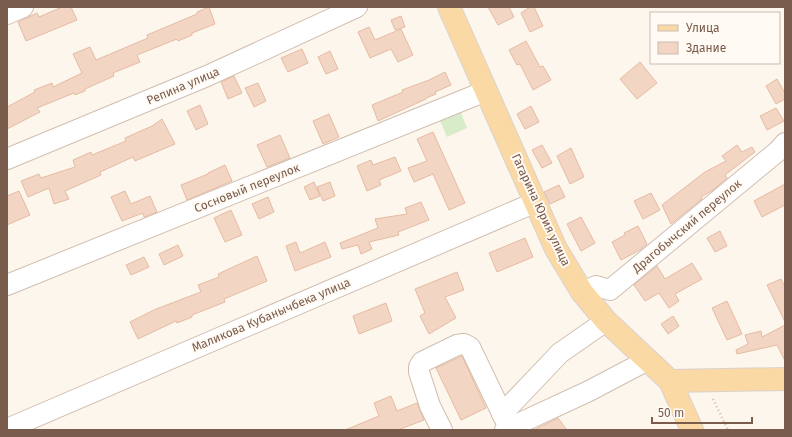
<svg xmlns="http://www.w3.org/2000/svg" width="792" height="437" viewBox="0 0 792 437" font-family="'Fira Sans',sans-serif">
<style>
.green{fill:#d8ecc9}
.building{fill:#f3d5c3;stroke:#e6bba3}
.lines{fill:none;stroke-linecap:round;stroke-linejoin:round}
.minor-casing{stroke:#d1beb0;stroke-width:22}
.major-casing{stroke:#dad1cd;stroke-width:24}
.path{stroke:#d9b8a5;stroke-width:2.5;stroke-dasharray:1 3;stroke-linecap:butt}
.minor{stroke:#fff;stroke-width:20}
.major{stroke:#fbd9a5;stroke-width:22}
.labels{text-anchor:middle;stroke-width:4;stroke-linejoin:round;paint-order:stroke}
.street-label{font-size:12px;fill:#7a5c4d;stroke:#fffaf3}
</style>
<rect width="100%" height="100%" fill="#fdf6ec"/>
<polygon class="green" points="458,105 467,128 447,137 437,114"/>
<g class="building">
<polygon points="62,7 71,7 77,20 26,41 18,22 37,13 39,17"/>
<polygon points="209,7 215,24 192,33 192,35 178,41 177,39 137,55 140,62 113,73 114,76 85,89 85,91 75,95 74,93 37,108 40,112 7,129 7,107 35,92 34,90 52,83 53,87 82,73 73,54 90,47 96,60 148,38 147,35 197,14 197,12"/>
<polygon points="488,7 509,7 514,17 498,25"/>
<polygon points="530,7 534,7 543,26 530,32 521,13"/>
<polygon points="401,16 405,27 395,30 391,20"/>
<polygon points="369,27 375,40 401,29 413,55 398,62 391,49 370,58 358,32"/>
<polygon points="526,41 540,67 543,66 551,80 533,90 520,64 517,65 509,50"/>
<polygon points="302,49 308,63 288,72 281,58"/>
<polygon points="330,51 338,69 326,74 318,57"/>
<polygon points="640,62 657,83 637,99 620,79"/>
<polygon points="445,72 451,85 435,92 436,94 426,98 426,99 378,121 372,105 403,92 402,90 429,80"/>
<polygon points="234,76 242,93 228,99 221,82"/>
<polygon points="777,79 785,93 785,99 776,104 766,86"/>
<polygon points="258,83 266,101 254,107 245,88"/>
<polygon points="200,105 208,124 196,130 187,111"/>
<polygon points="531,106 539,122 525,129 517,114"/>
<polygon points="776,108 784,121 767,130 760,116"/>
<polygon points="329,114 339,137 323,144 313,121"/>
<polygon points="162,119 175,144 135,161 133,157 100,172 101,175 65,191 69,199 54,204 49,188 28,197 21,181 39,174 41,178 75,167 73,160 91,152 92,155 126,141 125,138 152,126"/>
<polygon points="433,132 465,203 449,210 433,174 414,182 408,168 427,161 417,139"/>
<polygon points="280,135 290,158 267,167 257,145"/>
<polygon points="542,145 552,163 542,168 532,150"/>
<polygon points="737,145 742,152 752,147 755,152 725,175 727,178 713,190 701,197 702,199 671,224 662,205 705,172 726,161 722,156"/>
<polygon points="571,148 584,177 570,184 557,156"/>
<polygon points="395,157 401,171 379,180 381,185 367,191 357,166 371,160 373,165"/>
<polygon points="225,165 232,181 187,200 181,185 208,174 208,173"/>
<polygon points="314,182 320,196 310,200 304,187"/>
<polygon points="330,182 335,196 323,201 317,187"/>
<polygon points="785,184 785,205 762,217 754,201"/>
<polygon points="559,185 565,197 550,204 544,192"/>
<polygon points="19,191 30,215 7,225 7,196"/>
<polygon points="125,191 131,204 150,196 157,212 144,217 143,213 122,221 111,197"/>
<polygon points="651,193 660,210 643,219 634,201"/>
<polygon points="268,197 274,212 259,219 252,204"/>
<polygon points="421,202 429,220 398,232 399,235 369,242 372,249 361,254 358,245 342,249 340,243 378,228 375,219 407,214 405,208"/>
<polygon points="231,210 242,235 225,242 214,218"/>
<polygon points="581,217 595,243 581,251 567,224"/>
<polygon points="638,226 647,244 640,250 621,260 612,242 625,235 624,233"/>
<polygon points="720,231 727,246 715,252 707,238"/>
<polygon points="525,238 533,257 497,272 489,253"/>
<polygon points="296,242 300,253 325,242 331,257 295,271 286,246"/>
<polygon points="178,245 183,256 164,265 159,254"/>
<polygon points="257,256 267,281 224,299 225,302 192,315 192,317 177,323 176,321 138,339 130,322 156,309 201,292 198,285 219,277 218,274"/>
<polygon points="144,257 149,267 131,275 126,265"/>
<polygon points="692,263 702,279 675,294 679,301 669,308 659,293 645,301 634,285 657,266 665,279"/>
<polygon points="457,272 464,290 445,297 456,318 429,334 420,316 425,313 415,289"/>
<polygon points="781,279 785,287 785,322 767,285"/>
<polygon points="727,301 742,334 727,340 712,308"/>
<polygon points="386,303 392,321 359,334 353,316"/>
<polygon points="673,316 679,326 668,334 661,324"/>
<polygon points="785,325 785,361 777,345 737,354 736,350 748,344 745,335 761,331 762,337"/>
<polygon points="462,356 486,408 461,420 436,368"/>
<polygon points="391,396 397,411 417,403 424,420 398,430 345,430 379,416 374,403"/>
<polygon points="558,418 567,430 534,430"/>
</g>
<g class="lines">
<defs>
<g id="minor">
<polyline points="7,14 23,7"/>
<polyline points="7,159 207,76 357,7"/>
<polyline points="7,285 486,91"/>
<polyline points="582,292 596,286 610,290 778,151 785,143"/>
<polyline points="502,414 560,353 606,321"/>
<polyline points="7,429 536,202"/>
<polyline points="442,430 430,406 419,372 419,367 422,362 457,345 464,344 470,347 509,428"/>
<polyline points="505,430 589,391 648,360"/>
</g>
<g id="major">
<polyline points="449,7 556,249 582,292 606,321 670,381 692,430"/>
<polyline points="670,381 785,379"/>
</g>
</defs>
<use href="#minor" class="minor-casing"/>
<use href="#major" class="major-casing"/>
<polyline class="path" points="713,399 728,430"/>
<use href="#minor" class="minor"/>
<use href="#major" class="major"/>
</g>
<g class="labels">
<g class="street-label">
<text transform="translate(183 86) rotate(-23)" y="4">Репина улица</text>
<text transform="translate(247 188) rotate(-22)" y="4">Сосновый переулок</text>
<text transform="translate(541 210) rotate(65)" y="4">Гагарина Юрия улица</text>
<text transform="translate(687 226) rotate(-40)" y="4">Драгобычский переулок</text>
<text transform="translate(271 315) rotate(-23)" y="4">Маликова Кубанычбека улица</text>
</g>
</g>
<rect width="792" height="437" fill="none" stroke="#7a5c4d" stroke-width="16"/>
<rect x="650" y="12" width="130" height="52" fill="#fffaf3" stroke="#cabbb1"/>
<rect x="658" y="25" width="20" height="6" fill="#fbd9a5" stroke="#cabbb1"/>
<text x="686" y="32" font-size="12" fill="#7a5c4d">Улица</text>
<rect x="658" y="42" width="20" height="12" fill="#f3d5c3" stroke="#cabbb1"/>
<text x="686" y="52" font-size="12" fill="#7a5c4d">Здание</text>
<path d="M652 417v6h100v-6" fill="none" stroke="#7a5c4d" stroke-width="2"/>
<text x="658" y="417" font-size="12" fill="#7a5c4d" stroke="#fffaf3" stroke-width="3" paint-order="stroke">50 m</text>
</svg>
